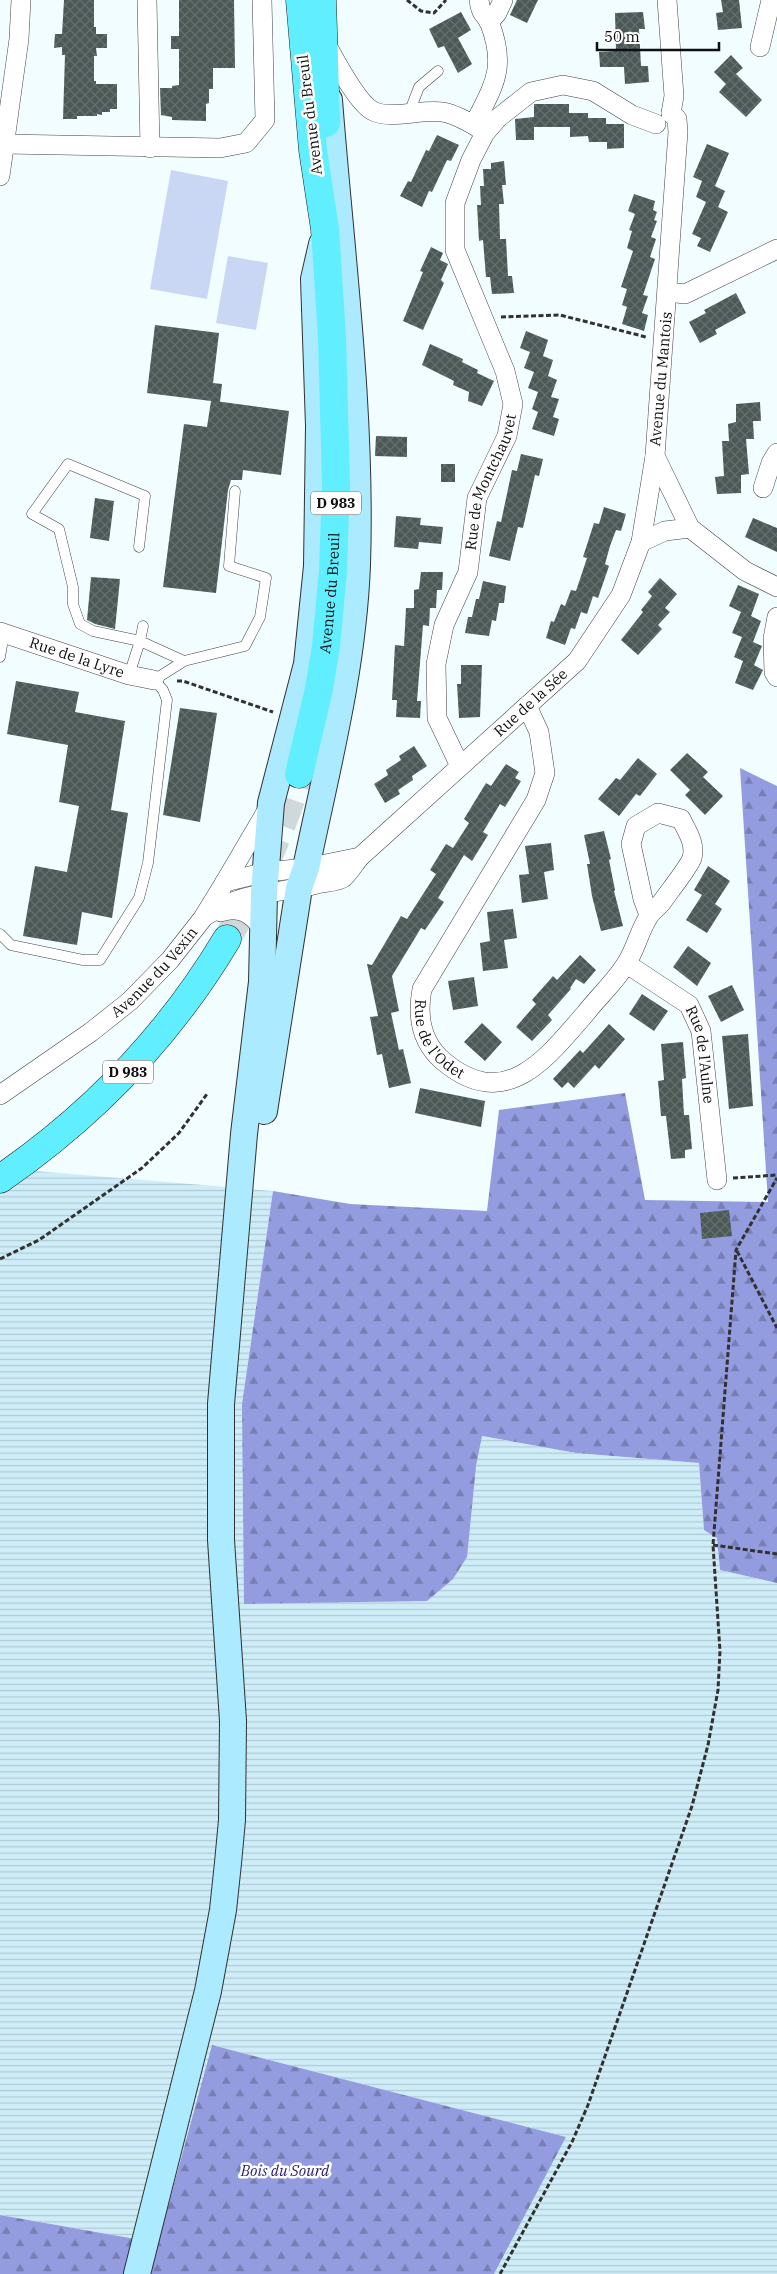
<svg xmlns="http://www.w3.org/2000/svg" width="777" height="2274" viewBox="0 0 777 2274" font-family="'IBM Plex Serif',serif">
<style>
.farmland{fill:url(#farmland-rules)}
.forest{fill:url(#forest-firs)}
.pitch{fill:#c9d6f4}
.building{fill:url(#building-cross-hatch)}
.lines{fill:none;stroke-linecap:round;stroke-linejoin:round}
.primary-tunnel{stroke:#cfd9db;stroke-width:28;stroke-dasharray:28 14;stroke-linecap:butt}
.lane-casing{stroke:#424242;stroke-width:11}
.street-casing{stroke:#424242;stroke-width:20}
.secondary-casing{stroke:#313131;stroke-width:28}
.primary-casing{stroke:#202020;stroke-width:29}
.path{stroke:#313131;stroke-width:3;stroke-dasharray:5 2.5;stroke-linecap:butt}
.lane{stroke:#fff;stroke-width:10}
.street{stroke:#fff;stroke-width:19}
.secondary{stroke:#acebff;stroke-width:26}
.primary{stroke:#61efff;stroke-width:28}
.labels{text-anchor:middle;stroke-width:5;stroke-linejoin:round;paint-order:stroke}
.shield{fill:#fff;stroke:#575757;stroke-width:1}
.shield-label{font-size:14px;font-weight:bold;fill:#0f0f0f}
.street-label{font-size:15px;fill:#0f0f0f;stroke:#fff}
.park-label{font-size:15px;font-style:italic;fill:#24196d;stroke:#fff}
</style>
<defs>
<pattern id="farmland-rules" width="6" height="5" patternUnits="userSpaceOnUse" patternTransform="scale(1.25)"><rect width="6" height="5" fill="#ceedf8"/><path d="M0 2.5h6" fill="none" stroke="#b0cad3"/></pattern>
<pattern id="forest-firs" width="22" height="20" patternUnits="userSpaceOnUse" patternTransform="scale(1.25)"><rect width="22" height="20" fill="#949ce0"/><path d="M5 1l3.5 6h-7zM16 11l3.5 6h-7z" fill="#777eb4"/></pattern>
<pattern id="building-cross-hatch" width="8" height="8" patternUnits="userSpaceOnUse" patternTransform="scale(1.25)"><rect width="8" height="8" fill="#4a5955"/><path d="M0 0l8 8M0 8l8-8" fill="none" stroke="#65706e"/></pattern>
</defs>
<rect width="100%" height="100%" fill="#f1fdff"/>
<polygon class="farmland" points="0,1168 273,1191 242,1404 476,1466 481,1436 576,1453 699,1463 704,1529 717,1537 720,1570 777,1583 777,2274 494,2274 565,2137 212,2045 158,2243 0,2215"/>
<g class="forest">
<polygon points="740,768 777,786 777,1583 720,1570 717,1538 704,1530 699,1463 576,1453 482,1436 476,1466 467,1557 453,1579 427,1601 244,1604 242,1404 273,1191 350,1204 487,1211 499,1110 625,1093 645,1200 768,1202"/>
<polygon points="212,2045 566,2137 494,2274 0,2274 0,2215 158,2243"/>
</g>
<g class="pitch">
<polygon points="171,170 228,181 207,299 150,289"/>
<polygon points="228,256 268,263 256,330 216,323"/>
</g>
<g class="building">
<polygon points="64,0 94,0 94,27 96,27 96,34 107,34 107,48 96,48 97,56 94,56 94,81 96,81 96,84 117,84 117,109 110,109 110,112 102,112 102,115 97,114 97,116 77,116 77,119 63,119 65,55 62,55 62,47 54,48 55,34 62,34"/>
<polygon points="179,0 234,0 235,68 213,68 213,89 209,89 209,103 206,104 206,121 172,120 172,117 161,115 160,88 172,88 172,86 179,85 179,49 171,49 171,36 179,36"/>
<polygon points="517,0 538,0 527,23 510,15"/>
<polygon points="721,0 739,0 742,28 718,30 716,13 723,12"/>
<polygon points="461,12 471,30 458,38 472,64 458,73 444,46 438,48 429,29"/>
<polygon points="643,12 645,29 639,29 641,66 648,66 649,82 625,84 624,67 600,67 599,52 616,51 615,13"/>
<polygon points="731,55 743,68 736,74 762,100 746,117 719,92 726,84 714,72"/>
<polygon points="534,104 569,104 569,113 588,113 588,118 606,118 606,124 624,124 624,148 607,149 607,142 589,142 588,136 570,137 570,127 534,127 534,140 516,140 515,119 534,117"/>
<polygon points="437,135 459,145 451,161 447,160 432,192 429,191 422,207 400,196 408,181 411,182 426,150 429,151"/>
<polygon points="707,144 729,153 715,186 725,191 718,207 728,212 710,252 697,246 701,238 692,234 706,202 696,197 702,181 693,177"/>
<polygon points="504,161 506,185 502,185 504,204 499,204 500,239 506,239 508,276 512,276 514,293 492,294 490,277 486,277 483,240 479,241 477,205 481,205 480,186 484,186 483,169 491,169 491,163"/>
<polygon points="634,194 655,201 653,210 657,212 654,220 657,221 651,237 656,239 650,257 655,259 643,295 648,296 642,313 648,315 644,331 622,324 627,307 622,305 627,289 621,287 633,251 627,248 632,231 629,230 635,214 628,211"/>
<polygon points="431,247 443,253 440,260 448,264 441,280 444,283 423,330 403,321 423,272 420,271"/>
<polygon points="736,293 746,313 715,330 717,334 700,343 689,322 706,313 704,310"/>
<polygon points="155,325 219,333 213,383 222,384 220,402 215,401 289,411 281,475 243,470 242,480 231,480 228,490 216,593 163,587 184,424 207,427 211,401 147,393"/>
<polygon points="526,331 548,340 543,356 553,360 548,376 557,380 551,397 559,399 553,417 559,419 554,436 532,429 538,412 532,409 538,392 528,388 534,372 524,368 530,352 520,348"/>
<polygon points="430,344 463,359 462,362 478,370 477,373 494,381 482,406 468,401 469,392 453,385 454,381 422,365"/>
<polygon points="760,402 761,421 753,421 754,439 746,439 749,474 741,475 741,493 717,494 715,477 724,476 722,441 729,441 728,424 736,422 736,404"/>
<polygon points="376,436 407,437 407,457 375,456"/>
<polygon points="521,454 543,459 539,476 535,475 523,528 518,527 510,561 489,556 497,521 501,522 512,470 517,471"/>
<rect x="441" y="464" width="14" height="18"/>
<polygon points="95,498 114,501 109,541 90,538"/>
<polygon points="604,507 626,514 621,531 616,530 610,546 605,564 609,566 598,598 593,596 587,614 581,612 575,629 571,628 565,645 546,638 551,621 554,622 561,604 565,606 571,590 576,591 587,558 583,557 594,523 599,524"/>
<polygon points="396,516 421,518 420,525 443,527 441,544 419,542 418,549 394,547"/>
<polygon points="753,518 777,528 777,552 745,537"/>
<polygon points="421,572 443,572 442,590 437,590 436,608 430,608 429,626 423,625 417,701 421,701 420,718 396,717 397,700 392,700 395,645 404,646 406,608 414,608 414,590 419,589"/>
<polygon points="91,577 120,579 115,629 95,624 87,620"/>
<polygon points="660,578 677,594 665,608 670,612 658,625 662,629 638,655 621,640 643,612 641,610 652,596 648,592"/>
<polygon points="483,581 506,586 504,603 499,603 496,621 492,620 489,636 465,633 468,617 472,617 476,599 479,599"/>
<polygon points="738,585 759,594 751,616 761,621 753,642 762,646 754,665 763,670 753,690 735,683 743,661 734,657 742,637 732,633 741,612 729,606"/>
<polygon points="461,665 482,665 480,717 459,718 457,684 461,684"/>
<polygon points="16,681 79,692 75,712 125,721 111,810 128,813 112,918 82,912 77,945 23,936 35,866 67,872 79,806 59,802 68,745 7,734"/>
<polygon points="180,708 217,713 200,822 163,815"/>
<polygon points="414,746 427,766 412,776 413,780 398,790 400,794 385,803 374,784 388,775 386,770 401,760 399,756"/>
<polygon points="687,753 708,772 703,777 723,796 705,815 685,795 690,790 670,770"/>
<polygon points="638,758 657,774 640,796 636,794 619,816 598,799 616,778 620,780"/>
<polygon points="506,764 519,772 515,778 521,781 505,807 500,804 483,832 488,835 472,861 464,855 438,898 444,902 425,930 421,928 392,976 399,1011 391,1013 399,1050 403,1049 411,1083 389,1088 382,1054 377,1055 370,1017 378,1016 367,964 372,965 401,916 407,919 436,874 430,870 446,844 453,848 469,823 464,819 486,783 491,786"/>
<polygon points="604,831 611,859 609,860 615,890 614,891 623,926 601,931 592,896 587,864 590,864 584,835"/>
<polygon points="551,843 554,870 544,872 548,899 522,903 519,875 529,874 525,846"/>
<polygon points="708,866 730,881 715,904 722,909 707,933 686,920 702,895 694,890"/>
<polygon points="513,909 517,938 504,940 508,968 483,971 480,943 490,941 487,912"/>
<polygon points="688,946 711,963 697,986 673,967"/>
<polygon points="580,955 596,970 584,984 576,979 570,988 571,989 548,1015 552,1020 532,1041 516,1027 536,1004 532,1000 553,976 557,980"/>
<polygon points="474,977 478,1006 453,1010 448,981"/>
<polygon points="732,985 744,1010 721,1022 708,996"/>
<polygon points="642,994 668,1011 654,1031 629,1014"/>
<polygon points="482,1023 502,1042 485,1061 464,1042"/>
<polygon points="609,1024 625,1039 599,1069 595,1065 574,1088 568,1082 562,1088 553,1079 580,1050 583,1053"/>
<polygon points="748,1034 753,1106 729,1109 722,1036"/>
<polygon points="683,1042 686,1078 682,1079 684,1115 689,1115 692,1149 685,1150 685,1158 671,1159 666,1116 661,1116 658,1081 664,1080 661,1044"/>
<polygon points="420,1088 485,1101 481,1127 415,1113"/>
<polygon points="729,1210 732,1236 702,1239 700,1213"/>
</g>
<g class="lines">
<path class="primary-tunnel" d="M227 939C257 885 282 832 299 774"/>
<defs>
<g id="lane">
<polyline points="409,113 419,87 438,71"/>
<polyline points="143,626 140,641 184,661 245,646 260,617 266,578 229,566 235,491"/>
<polyline points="0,657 4,633"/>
<polyline points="129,675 140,641 93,631 80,624 73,604 73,587 59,529 32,514 68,464 145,496 139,547"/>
<polyline points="0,934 11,945 83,960 100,960 139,898 148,863 167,700 163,690 154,680 184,661"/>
</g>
<g id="street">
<polyline points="147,0 150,148"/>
<path d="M479 0C481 16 485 13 490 24 507 69 493 86 474 125L484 132"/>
<polyline points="667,0 674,96 671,113"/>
<polyline points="489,22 497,13 503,0"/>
<path d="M325 42C334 58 357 103 373 111 390 120 422 109 442 112 453 113 464 120 474 125"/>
<polyline points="760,47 771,0"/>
<polyline points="671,113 677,119 678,132 655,456 690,528 745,571 777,587"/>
<polyline points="5,144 220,148 246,143 265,120 262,0"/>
<polyline points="0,176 19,39 21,0"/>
<polyline points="668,292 685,294 777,249"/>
<polyline points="763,488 771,463 777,453"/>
<polyline points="641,542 665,531 690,528"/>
<polyline points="777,617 773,638 774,672 777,677"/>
<path id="s1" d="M0 632 129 675 154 680"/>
<path id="s2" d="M527 706 539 732 545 773 536 800 422 989C417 1016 421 1042 443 1061 505 1113 545 1060 585 1014 598 997 615 982 626 964 636 949 639 931 649 916 652 911 658 907 662 902 668 893 689 867 692 858 696 844 687 831 681 819L658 813 636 826 631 844 643 899 649 915"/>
<path id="s3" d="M460 766 437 718 436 664 444 625 468 572 477 498 507 436 513 404 505 371 455 250V203L471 160 485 133 498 118 531 92 563 85 593 91 632 115 656 124"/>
<polyline points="225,882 269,807"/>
<path d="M221 912C239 905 252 914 263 929"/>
<path d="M207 915C243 891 277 894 317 884 324 882 337 882 343 878 349 873 355 863 360 857"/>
<path id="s4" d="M627 964 689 1005 701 1031 717 1180"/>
<path id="s5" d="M0 1095 91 1032 130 1001 170 960 203 918 225 882 266 872 306 868 360 857 577 661 621 595 641 542 655 456"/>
</g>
<g id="secondary">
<path d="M264 1111 299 888 306 868C327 767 353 669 357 565 362 410 341 255 329 100"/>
<polyline points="137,2274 208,1991 223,1910 228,1863 232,1820 233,1721 221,1540 221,1404 244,1134 262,982 264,893 271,803 307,664 317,566 319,426 314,279 322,244"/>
</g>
<g id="primary">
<polyline points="322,0 326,123"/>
<path id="s6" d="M299 774 319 689 326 646 333 571 336 484 332 337 325 229 313 150 300 0"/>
<path d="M0 1179C93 1115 169 1036 227 939"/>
</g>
</defs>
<use href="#lane" class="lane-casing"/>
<use href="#street" class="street-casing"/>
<use href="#secondary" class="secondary-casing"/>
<use href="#primary" class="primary-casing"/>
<g class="path">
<polyline points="407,0 421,11 434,13 446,0"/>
<polyline points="501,317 560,315 646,337"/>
<polyline points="177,681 183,681 273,712"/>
<polyline points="733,1178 777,1175"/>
<polyline points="737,1251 777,1328"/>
<polyline points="0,1259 39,1240 142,1168 179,1133 207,1094"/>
<polyline points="713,1545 777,1554"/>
<polyline points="500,2274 572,2142 588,2105 692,1806 708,1745 718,1690 720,1651 713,1545 736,1250 777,1178"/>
</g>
<use href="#lane" class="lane"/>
<use href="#street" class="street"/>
<use href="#secondary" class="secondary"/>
<use href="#primary" class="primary"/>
</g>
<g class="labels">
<g class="shield">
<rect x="311" y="491.5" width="50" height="23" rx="4"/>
<rect x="103" y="1060.5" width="50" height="23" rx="4"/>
</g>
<g class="shield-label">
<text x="336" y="508">D 983</text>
<text x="128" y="1077">D 983</text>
</g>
<g class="street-label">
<text transform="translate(310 115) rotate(-97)" y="5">Avenue du Breuil</text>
<text transform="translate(661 379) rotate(-85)" y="5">Avenue du Mantois</text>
<text dy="5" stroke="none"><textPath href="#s3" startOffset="299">Rue de Montchauvet</textPath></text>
<text dy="5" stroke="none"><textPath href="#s6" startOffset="184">Avenue du Breuil</textPath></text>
<text dy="5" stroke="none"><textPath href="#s1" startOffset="81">Rue de la Lyre</textPath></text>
<text dy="5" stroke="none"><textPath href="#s5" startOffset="681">Rue de la Sée</textPath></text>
<text dy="5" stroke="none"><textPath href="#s5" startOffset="198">Avenue du Vexin</textPath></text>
<text dy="5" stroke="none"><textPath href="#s2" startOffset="376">Rue de l'Odet</textPath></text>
<text dy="5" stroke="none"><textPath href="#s4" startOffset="126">Rue de l'Aulne</textPath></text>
</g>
<g class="park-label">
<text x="285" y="2176">Bois du Sourd</text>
</g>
</g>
<path d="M597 42v8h122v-8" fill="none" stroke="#0f0f0f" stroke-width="2.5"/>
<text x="604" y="42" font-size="15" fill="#0f0f0f" stroke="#ffffff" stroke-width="4" paint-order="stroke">50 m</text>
</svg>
